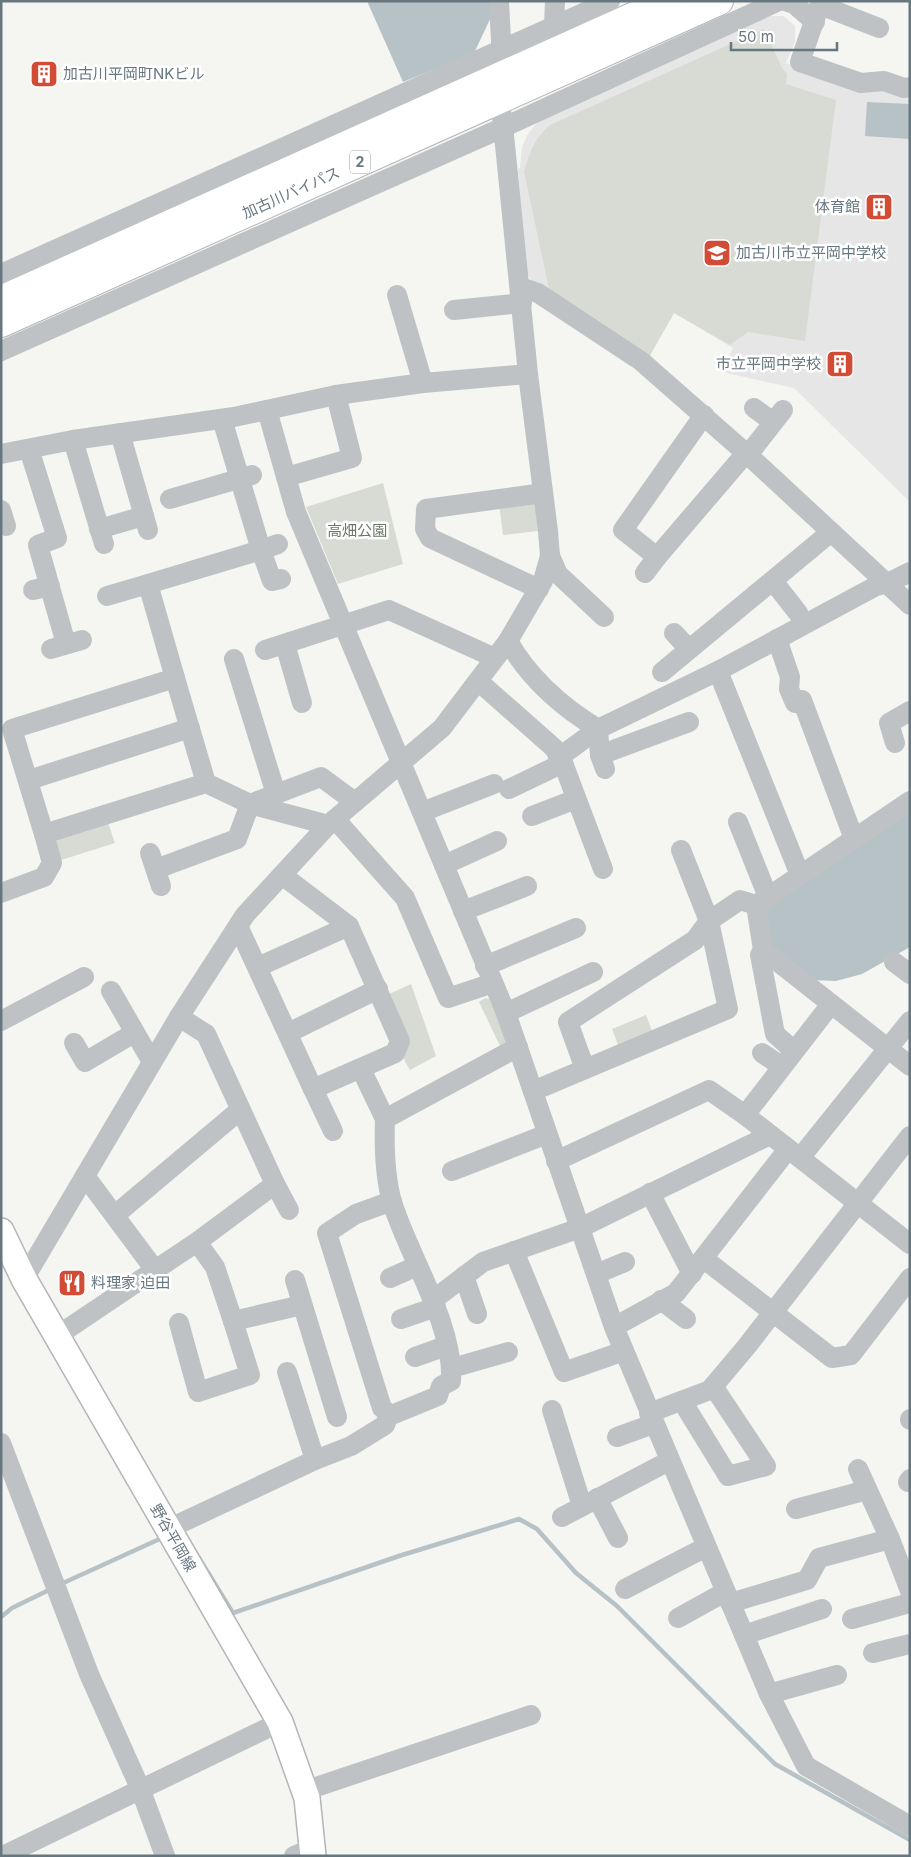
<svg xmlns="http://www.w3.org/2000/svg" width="911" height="1857" viewBox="0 0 911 1857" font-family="Inter,'Noto Sans JP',sans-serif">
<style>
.built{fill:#e5e6e5}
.green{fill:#d7dbd3}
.water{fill:#b6c2c5}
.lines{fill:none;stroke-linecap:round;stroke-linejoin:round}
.stream{stroke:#b6c2c5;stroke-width:4.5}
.major-casing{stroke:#b2b6b9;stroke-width:28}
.highway-casing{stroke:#b1b5b7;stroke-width:30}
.minor{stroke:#bec2c5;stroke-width:20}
.major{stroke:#fff;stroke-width:25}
.highway{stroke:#fff;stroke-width:28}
.labels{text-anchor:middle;stroke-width:5;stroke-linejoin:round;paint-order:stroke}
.shield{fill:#fff;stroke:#95a0a6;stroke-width:1}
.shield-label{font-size:14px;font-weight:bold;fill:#677780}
.poi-label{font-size:15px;fill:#677780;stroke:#fff;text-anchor:start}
.street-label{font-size:15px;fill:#677780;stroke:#fff}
.park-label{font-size:15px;fill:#6a7865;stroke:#fff}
</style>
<rect width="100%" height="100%" fill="#f5f5f2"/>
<polygon class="built" points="769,16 783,16 795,26 795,42 786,63 862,90 910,92 910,502 794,388 722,372 733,348 674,313 649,357 533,283 525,271 518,169 520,168 522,147 528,134 536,124 543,118"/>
<g class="green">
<path d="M764 29 782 68 787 74 786 84 836 100 805 341 748 332 730 345 674 313 649 357 550 293 524 172C530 152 534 139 550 125Z"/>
<polygon points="383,483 403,564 338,584 306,507"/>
<polygon points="535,500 538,531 503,535 499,504"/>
<polygon points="107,820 115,843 58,861 54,835"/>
<polygon points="411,984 436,1056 410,1070 402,1056 387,995"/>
<polygon points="485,998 489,999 512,1042 501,1048 479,1002"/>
<polygon points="646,1015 654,1036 620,1050 612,1029"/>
</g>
<g class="water">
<polygon points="367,1 492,1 492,15 474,53 403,82"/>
<polygon points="867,102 910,104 910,139 865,136"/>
<polygon points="910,809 910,947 862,974 836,981 811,980 767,944 765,907"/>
</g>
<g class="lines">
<g class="stream">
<polyline points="181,1529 233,1613 399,1556 519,1519 537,1529 576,1573 617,1606 775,1764 910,1840"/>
<polyline points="61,1584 164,1537"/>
<polyline points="1,1617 12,1608 51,1589"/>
</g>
<defs>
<polyline id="major" points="1,1231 24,1279 280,1722 307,1798 313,1856"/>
<g id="highway">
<polyline points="1,300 668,1"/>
<polyline points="1,323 719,1"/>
</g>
</defs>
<use href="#major" class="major-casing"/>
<use href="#highway" class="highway-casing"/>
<g class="minor">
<polyline points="499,1 502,61"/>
<polyline points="785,1 794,4 815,22"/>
<polyline points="821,1 800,62 861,83 884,81 904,88 910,87"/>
<polyline points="820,5 879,28"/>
<polyline points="554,26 555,1"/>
<polyline points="1,274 610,1"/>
<polyline points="520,287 538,293 641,361 748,455 910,605"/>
<polyline points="397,295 423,383"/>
<polyline points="454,310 522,303"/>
<polyline points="1,351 502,128 779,1"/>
<polyline points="754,408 773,422"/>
<polyline points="267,410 296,512 506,1013 614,1327 769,1694 806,1766 910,1826"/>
<polyline points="704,415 623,530 657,557 746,453"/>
<polyline points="120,433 148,530"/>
<polyline points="73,440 104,544"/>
<polyline points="29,449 57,538 38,545 66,644"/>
<polyline points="1,454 73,440 234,417 336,395 423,383 528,374"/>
<polyline points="748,455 783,410"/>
<polyline points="286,477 352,458 336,395"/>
<polyline points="170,499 252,475"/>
<polyline points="1,510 6,526"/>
<polyline points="99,529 144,516"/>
<polyline points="278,544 261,550 272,581 281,579"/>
<polyline points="550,556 558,574 604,617"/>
<polyline points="645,573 657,557"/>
<polyline points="773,581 798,613"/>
<polyline points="539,589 430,538 425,529 426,509 543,493"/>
<polyline points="33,590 50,586"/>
<polyline points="107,596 148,584"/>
<polyline points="674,633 689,649"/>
<polyline points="777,639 790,677 789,689 795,703 802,700 854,839"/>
<path d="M508 641C529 678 562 707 598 729L600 755 605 769"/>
<polyline points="285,644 302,703"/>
<polyline points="51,649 82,640"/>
<polyline points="265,650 389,610 495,658"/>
<polyline points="234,659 276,794"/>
<polyline points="718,671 800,875"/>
<polyline points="662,672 831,532"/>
<polyline points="175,678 148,584 261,550 222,419"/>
<polyline points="478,681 554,748 563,763 603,869"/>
<polyline points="895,743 889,723 910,711"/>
<polyline points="600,755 689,722"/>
<polyline points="558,758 598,729 718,671 876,586 888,583 910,572"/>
<polyline points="29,780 190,728"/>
<polyline points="206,783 175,678 12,729 44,834 206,783 250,804 328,825"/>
<polyline points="509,789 563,763"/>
<polyline points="910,801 756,905 763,950 910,1066"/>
<polyline points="422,812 494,784"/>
<polyline points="532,816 576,799"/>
<polyline points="335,819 405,898 448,998 493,983"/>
<polyline points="738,822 768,897"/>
<polyline points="150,853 161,886"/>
<polyline points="444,865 497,841"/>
<polyline points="156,869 237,839 250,804 321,777 355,802"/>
<polyline points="1,893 44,877 52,863 44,834"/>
<polyline points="463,911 527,886"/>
<polyline points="238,926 313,1089 395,1053 400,1041 349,926 282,875"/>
<polyline points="763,950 760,955 775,1034 793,1050"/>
<polyline points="894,962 910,974"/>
<polyline points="485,966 576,928"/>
<polyline points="258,967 349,926"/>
<polyline points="111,991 152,1062"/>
<polyline points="506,1013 593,972"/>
<polyline points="1,1021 84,977"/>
<polyline points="288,1033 378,989"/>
<polyline points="74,1043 85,1062 134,1033"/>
<polyline points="762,1053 781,1066"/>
<polyline points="361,1069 385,1119"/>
<polyline points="585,1069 568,1022 695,940 709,921 740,900 756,905"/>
<polyline points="313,1089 333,1131"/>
<polyline points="533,1091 728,1009 709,921 681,850"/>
<polyline points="745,1115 831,1004"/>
<polyline points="800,1158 910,1021"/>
<polyline points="556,1161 709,1090 745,1115 910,1244"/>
<polyline points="452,1171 547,1134"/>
<polyline points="85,1176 155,1270 197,1242 275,1184 206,1034 179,1017"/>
<polyline points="275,1184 289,1210"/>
<polyline points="650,1193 692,1274"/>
<path d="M392 1201 356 1214 327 1233 382 1408 389 1414H394L438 1396 441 1386 451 1381C454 1324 409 1257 392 1202 385 1177 384 1146 385 1119L518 1047"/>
<polyline points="115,1215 240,1110"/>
<polyline points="197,1242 215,1267 233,1321 302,1305"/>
<polyline points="514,1251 564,1372 624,1351"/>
<polyline points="704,1259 832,1358 851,1355 910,1278"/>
<polyline points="596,1274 625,1262"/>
<polyline points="464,1276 477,1314"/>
<polyline points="390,1278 417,1266"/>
<polyline points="24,1279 179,1017 245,915 328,825 442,728 508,641 543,581 550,556 548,531 528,374 502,115"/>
<polyline points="295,1280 337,1417"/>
<polyline points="433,1300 483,1262 580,1228 770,1135"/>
<polyline points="661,1300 686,1319"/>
<polyline points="401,1319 436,1307"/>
<polyline points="179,1323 198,1392 250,1375 233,1321"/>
<polyline points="614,1327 676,1293 788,1149"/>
<polyline points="57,1336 155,1270"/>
<polyline points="415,1357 446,1346"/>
<polyline points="452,1368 508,1352"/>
<polyline points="287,1372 315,1460"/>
<polyline points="682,1401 728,1476 766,1466 713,1386"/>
<polyline points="552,1410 582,1506"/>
<polyline points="649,1413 710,1390 747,1346 910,1136"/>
<polyline points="910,1419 910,1420"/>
<polyline points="617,1437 653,1424"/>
<polyline points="1,1443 89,1674 140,1788 165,1856"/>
<polyline points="858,1469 890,1539 910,1591"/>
<polyline points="908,1482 910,1479"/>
<polyline points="597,1498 618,1538"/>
<polyline points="796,1509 867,1490"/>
<polyline points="562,1517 669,1461"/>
<polyline points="168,1529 315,1460 351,1446 385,1425 389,1414"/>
<polyline points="625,1589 706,1547"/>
<polyline points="730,1603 807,1580 819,1558 890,1539"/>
<polyline points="678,1618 725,1592"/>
<polyline points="852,1619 910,1603"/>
<polyline points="744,1635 822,1609"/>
<polyline points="873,1653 910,1644"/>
<polyline points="769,1694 837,1675"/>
<polyline points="304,1791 531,1715"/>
<polyline points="3,1856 280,1722"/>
<polyline points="294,1856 313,1848"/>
</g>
<use href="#major" class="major"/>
<use href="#highway" class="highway"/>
</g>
<defs>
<symbol id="building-square" viewBox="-11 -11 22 22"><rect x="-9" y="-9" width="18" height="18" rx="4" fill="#d14b35" stroke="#fff"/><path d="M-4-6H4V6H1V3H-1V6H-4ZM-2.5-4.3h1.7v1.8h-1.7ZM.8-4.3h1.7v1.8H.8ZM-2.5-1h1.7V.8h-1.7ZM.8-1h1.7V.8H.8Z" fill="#fff"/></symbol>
<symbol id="school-square" viewBox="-11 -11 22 22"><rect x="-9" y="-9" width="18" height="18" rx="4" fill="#d14b35" stroke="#fff"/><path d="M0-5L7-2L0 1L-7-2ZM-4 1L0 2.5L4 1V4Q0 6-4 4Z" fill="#fff"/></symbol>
<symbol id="restaurant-square" viewBox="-11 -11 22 22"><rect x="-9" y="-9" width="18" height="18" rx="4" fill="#d14b35" stroke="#fff"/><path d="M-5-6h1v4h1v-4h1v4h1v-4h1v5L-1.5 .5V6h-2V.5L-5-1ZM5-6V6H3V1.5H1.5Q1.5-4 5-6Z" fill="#fff"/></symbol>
</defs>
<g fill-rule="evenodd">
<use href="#building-square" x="28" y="58" width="32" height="32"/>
<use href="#building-square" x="863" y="191" width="32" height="32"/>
<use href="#school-square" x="701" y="237" width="32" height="32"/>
<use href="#building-square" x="824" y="348" width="32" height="32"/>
<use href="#restaurant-square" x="56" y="1267" width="32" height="32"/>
</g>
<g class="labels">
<rect class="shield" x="350" y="150.5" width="20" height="23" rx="4"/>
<g class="shield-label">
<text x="360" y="167">2</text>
</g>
<g class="poi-label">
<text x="63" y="79">加古川平岡町NKビル</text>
<text x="860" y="212" text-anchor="end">体育館</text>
<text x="736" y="258">加古川市立平岡中学校</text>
<text x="821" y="369" text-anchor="end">市立平岡中学校</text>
<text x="91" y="1288">料理家 迫田</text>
</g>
<g class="street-label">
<text transform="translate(291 193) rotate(-24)" y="5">加古川バイパス</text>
<text transform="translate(173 1538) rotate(60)" y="5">野谷平岡線</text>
</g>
<g class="park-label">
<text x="357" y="536">高畑公園</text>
</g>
</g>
<rect width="911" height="1857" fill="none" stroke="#677780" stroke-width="5"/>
<path d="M731 42v8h106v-8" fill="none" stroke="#677780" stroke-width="2.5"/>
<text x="738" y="42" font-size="15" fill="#677780" stroke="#ffffff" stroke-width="4" paint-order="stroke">50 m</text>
</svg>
